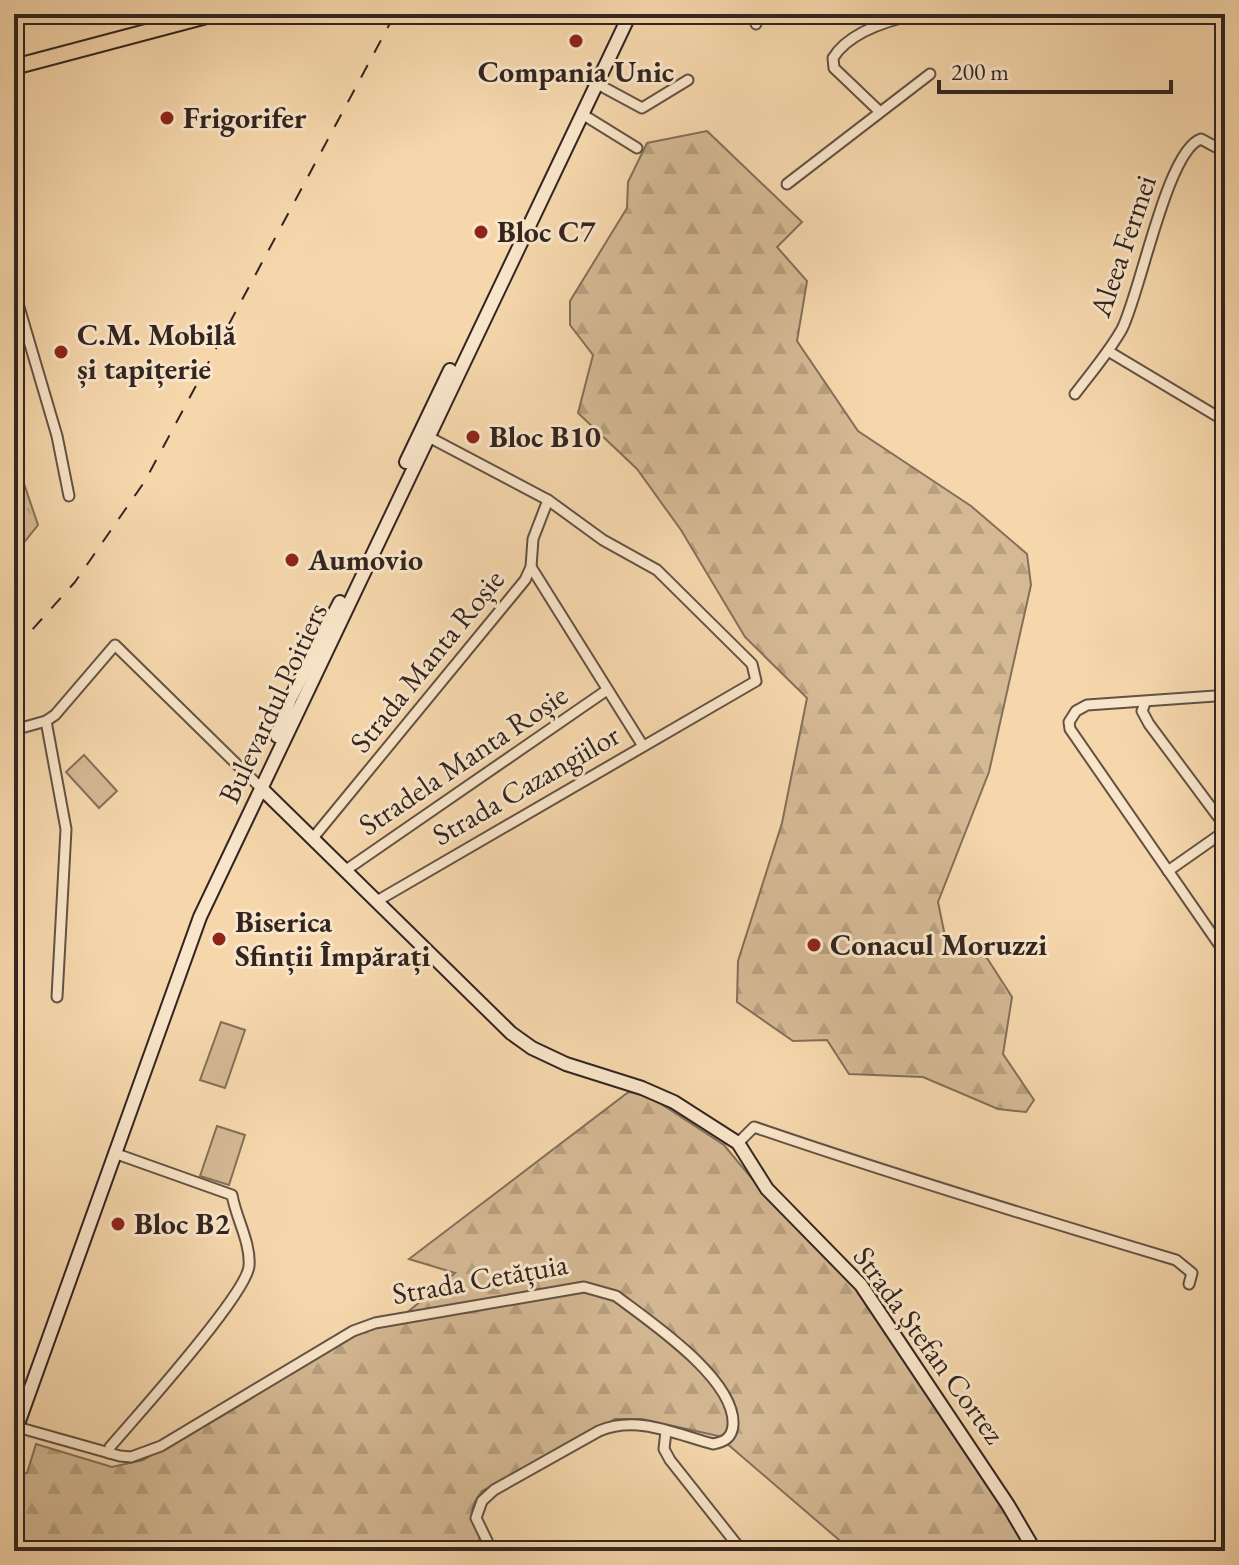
<svg xmlns="http://www.w3.org/2000/svg" width="1239" height="1565" viewBox="0 0 1239 1565" font-family="'EB Garamond',serif">
<style>
.grass{fill:url(#grass-tufts);stroke:#846f5a;stroke-width:2}
.forest{fill:url(#forest-firs);stroke:#846f5a;stroke-width:2}
.pitch{fill:#d5b994;stroke:#846f5a;stroke-width:2}
.lines{fill:none;stroke-linecap:round;stroke-linejoin:round}
.street-casing{stroke:#635244;stroke-width:13}
.secondary-casing{stroke:#322521;stroke-width:16}
.primary-casing{stroke:#322521;stroke-width:18}
.street{stroke:#f9e5c9;stroke-width:9}
.secondary{stroke:#f9e5c9;stroke-width:12}
.primary{stroke:#f6d7ac;stroke-width:14}
.rail{stroke:#322521;stroke-width:2;stroke-dasharray:14 14;stroke-linecap:butt}
.poi-dot{fill:#8f2418;stroke:#f9e5c9;stroke-width:3}
.labels{text-anchor:middle;stroke-width:6;stroke-linejoin:round;paint-order:stroke}
.poi-label{font-size:30px;font-weight:bold;fill:#322521;stroke:#f9e5c9;text-anchor:start}
.street-label{font-size:30px;fill:#322521;stroke:#f9e5c9}
</style>
<defs>
<pattern id="grass-tufts" width="24" height="20" patternUnits="userSpaceOnUse" patternTransform="scale(2)"><rect width="24" height="20" fill="#d5b994"/><path d="M3 7l-1-3M5 7V3M7 7l1-3M15 17l-1-3M17 17v-4M19 17l1-3" fill="none" stroke="#b79f7f"/></pattern>
<pattern id="forest-firs" width="22" height="20" patternUnits="userSpaceOnUse" patternTransform="scale(2)"><rect width="22" height="20" fill="#d5b994"/><path d="M5 1l3.5 6h-7zM16 11l3.5 6h-7z" fill="#b79f7f"/></pattern>
</defs>
<rect width="100%" height="100%" fill="#f6d7ac"/>
<filter id="stains"><feTurbulence type="fractalNoise" baseFrequency=".0025" numOctaves="4"/><feColorMatrix values="0 0 0 0 .2 0 0 0 0 .09 0 0 0 0 .02 0 0 0 .5 -.17"/></filter>
<radialGradient id="worn" r=".72"><stop offset=".6" stop-color="#630" stop-opacity="0"/><stop offset="1" stop-color="#630" stop-opacity=".3"/></radialGradient>
<polygon class="grass" points="14,454 38,525 14,555"/>
<g class="forest">
<polygon points="707,131 802,222 777,247 807,281 797,341 858,431 971,506 1027,554 1031,585 989,772 938,902 945,936 987,958 1012,997 1003,1054 1034,1100 1026,1112 998,1109 923,1077 849,1074 827,1040 793,1041 737,1002 738,961 782,823 807,698 745,637 681,530 637,469 578,413 593,355 570,325 570,301 627,208 628,182 647,143"/>
<path d="M635 1087 724 1145 777 1209 862 1286 1031 1551H852L718 1436 642 1419H615L482 1491C459 1520 483 1523 480 1551H14V1475L27 1473 36 1444 112 1467 143 1460 352 1337 385 1319 404 1315 455 1273 409 1259Z"/>
</g>
<g class="pitch">
<polygon points="84,755 117,791 99,808 66,772"/>
<polygon points="221,1022 245,1030 225,1088 200,1080"/>
<polygon points="217,1126 245,1135 229,1185 200,1176"/>
</g>
<g class="lines">
<defs>
<g id="street">
<polyline points="756,24 759,14"/>
<polyline points="590,80 642,108 688,80"/>
<path d="M878 110 834 68 833 58C849 32 889 20 918 14"/>
<polyline points="582,114 637,148"/>
<polyline points="787,184 930,74"/>
<polyline points="14,290 57,436 69,496"/>
<polyline points="14,339 26,335"/>
<polyline points="1108,351 1225,421"/>
<path d="M1075 394C1091 373 1109 352 1122 329 1141 291 1167 150 1201 139L1225 152"/>
<polyline points="531,567 643,746"/>
<polyline points="1225,677 1220,699 1225,705"/>
<polyline points="1225,692 1215,696 1087,705 1076,711 1069,722 1070,729 1225,953"/>
<polyline points="1145,703 1142,711 1149,724 1225,826"/>
<polyline points="46,721 66,829 57,997"/>
<polyline points="14,730 46,721 55,715 115,645 261,788"/>
<polyline points="313,838 525,580 531,567 533,539 548,500 425,435"/>
<polyline points="346,870 607,690"/>
<polyline points="1168,871 1225,831"/>
<polyline points="377,901 756,681 752,664 657,570 603,540 548,500"/>
<path d="M738 1143 754 1127C894 1175 1035 1218 1176 1260L1192 1273 1189 1284"/>
<path d="M17 1427 120 1456 131 1457 161 1446 353 1331 375 1323 584 1287 616 1296C649 1321 736 1379 733 1425 732 1438 724 1442 713 1444 675 1434 638 1415 599 1431L494 1490 482 1501 476 1518 492 1551"/>
<polyline points="666,1431 664,1449 670,1460 742,1551"/>
<path d="M109 1453 110 1447C135 1418 247 1294 249 1266 251 1243 236 1218 232 1195L114 1153"/>
</g>
<g id="secondary">
<polyline points="406,462 450,370"/>
<polyline points="277,736 290,699 340,602"/>
<polyline points="261,788 511,1033 532,1048 566,1064 642,1088 674,1102 738,1143 767,1189 861,1285 1008,1505 1035,1551"/>
<polyline points="14,1435 200,917 630,14"/>
</g>
<polyline id="primary" points="14,67 214,14"/>
</defs>
<use href="#street" class="street-casing"/>
<use href="#secondary" class="secondary-casing"/>
<use href="#primary" class="primary-casing"/>
<use href="#street" class="street"/>
<use href="#secondary" class="secondary"/>
<use href="#primary" class="primary"/>
<polyline class="rail" points="14,650 75,582 145,481 395,14"/>
</g>
<g class="poi-dot">
<circle cx="576" cy="41" r="8"/>
<circle cx="167" cy="118" r="8"/>
<circle cx="481" cy="232" r="8"/>
<circle cx="61" cy="352" r="8"/>
<circle cx="473" cy="437" r="8"/>
<circle cx="292" cy="560" r="8"/>
<circle cx="219" cy="939" r="8"/>
<circle cx="814" cy="945" r="8"/>
<circle cx="118" cy="1224" r="8"/>
</g>
<g class="labels">
<g class="poi-label">
<text x="576" y="82" text-anchor="middle">Compania Unic</text>
<text x="183" y="128">Frigorifer</text>
<text x="497" y="242">Bloc C7</text>
<text x="77" y="345">C.M. Mobilă<tspan x="77" dy="34">și tapițerie</tspan></text>
<text x="489" y="447">Bloc B10</text>
<text x="308" y="570">Aumovio</text>
<text x="235" y="932">Biserica<tspan x="235" dy="34">Sfinții Împărați</tspan></text>
<text x="830" y="955">Conacul Moruzzi</text>
<text x="134" y="1234">Bloc B2</text>
</g>
<g class="street-label">
<text transform="translate(1123 246) rotate(-71)" y="10">Aleea Fermei</text>
<text transform="translate(427 661) rotate(-51)" y="10">Strada Manta Roșie</text>
<text transform="translate(273 703) rotate(-65)" y="10">Bulevardul Poitiers</text>
<text transform="translate(463 760) rotate(-34)" y="10">Stradela Manta Roșie</text>
<text transform="translate(526 785) rotate(-30)" y="10">Strada Cazangiilor</text>
<text transform="translate(480 1279) rotate(-10)" y="10">Strada Cetățuia</text>
<text transform="translate(929 1345) rotate(54)" y="10">Strada Ștefan Cortez</text>
</g>
</g>
<rect width="1239" height="1565" fill="none" stroke="#f6d7ac" stroke-width="48"/>
<rect x="16" y="16" width="1207" height="1533" fill="none" stroke="#322521" stroke-width="4"/>
<rect x="24" y="24" width="1191" height="1517" fill="none" stroke="#322521" stroke-width="2"/>
<path d="M939 80v12h232v-12" fill="none" stroke="#322521" stroke-width="4"/>
<text x="951" y="80" font-size="24" fill="#322521" stroke="#f9e5c9" stroke-width="6" paint-order="stroke">200 m</text>
<rect width="100%" height="100%" filter="url(#stains)"/>
<rect width="100%" height="100%" fill="url(#worn)"/>
</svg>
